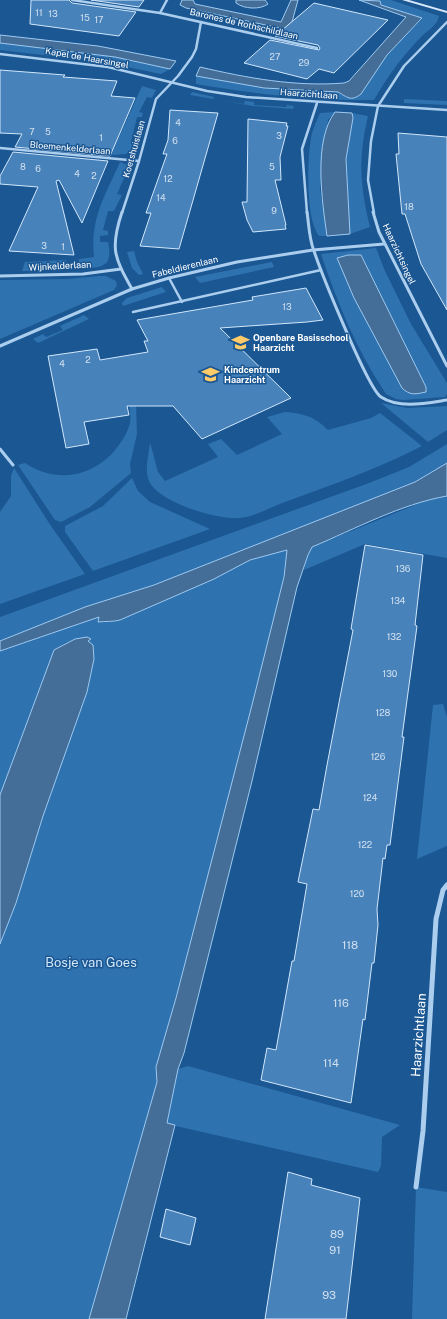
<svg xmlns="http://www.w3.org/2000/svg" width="447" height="1319" viewBox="0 0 447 1319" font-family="'Public Sans',sans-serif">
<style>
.green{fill:#2e72b0;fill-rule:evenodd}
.water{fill:#446e98;stroke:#9ecaf1}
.building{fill:#4882bb;stroke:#d1e7fb}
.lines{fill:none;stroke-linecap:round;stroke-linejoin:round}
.lane{stroke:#abceef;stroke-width:2.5}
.street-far2{stroke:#abceef;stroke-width:2.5}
.street-far1{stroke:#abceef;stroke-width:3}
.street{stroke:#abceef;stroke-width:5}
.secondary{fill:#d8e9fa;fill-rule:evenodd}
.labels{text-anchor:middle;stroke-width:3;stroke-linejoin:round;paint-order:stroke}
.number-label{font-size:9px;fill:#d1e0ee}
.far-street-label{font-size:9px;fill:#fff;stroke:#1b5792}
.far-poi-label{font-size:9px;font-weight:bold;fill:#fff;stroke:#1b5792;text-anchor:start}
.near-number-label{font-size:11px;fill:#d1e0ee}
.near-park-label{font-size:13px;fill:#d1e7fb;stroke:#1b5792}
.near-street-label{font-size:13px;fill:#fff;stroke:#1b5792}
</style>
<rect width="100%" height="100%" fill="#1b5792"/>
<g class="green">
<path d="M370 0H391L439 16C437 25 430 29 423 35 404 54 387 77 374 100 315 101 255 94 196 84V76L264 88 338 92 342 95 361 94 387 55 422 19 380 5 379 1Z"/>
<polygon points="0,43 115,57 170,69 161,74 103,62 0,50"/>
<polygon points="142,86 156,90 152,98 147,97 139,112 143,113 142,117 137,117 131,142 136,142 135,148 126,154 111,155"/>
<polygon points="192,92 214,97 213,99 244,104 245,101 254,102 254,105 286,107 287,105 294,106 293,109 253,106 190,95"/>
<polygon points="404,99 447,101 447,105 404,103"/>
<path d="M335 112 328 120 320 189 327 236H319C305 219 307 154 312 133 314 126 317 120 320 113Z"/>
<path d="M352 113 368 116C358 159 360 185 370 227L350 234 346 159 353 118Z"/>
<path d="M120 162 129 166 131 170 130 176H125L117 194 122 195 114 211H108L103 230 108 231V235L100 236V242H108C113 268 103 267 79 269V259L94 257C90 218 105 196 120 162Z"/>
<path d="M376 248 385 271 411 324 447 383V394L445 397 403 400 396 399 386 394C357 351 337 302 321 254ZM348 255H361L399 332 407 393 402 388 354 298 337 258Z"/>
<polygon points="134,251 137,262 143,274 139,275 132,268 127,252"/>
<polygon points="66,260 66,270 52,270 52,267 32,267 31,271 22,271 25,262"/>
<polygon points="272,262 274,267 200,283 195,277"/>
<polygon points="99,276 106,276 116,281 117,285 114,290 0,339 0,280 68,279"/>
<polygon points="162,287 166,292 123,306 122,303 127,298"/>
<polygon points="84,315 89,319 38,343 33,339 43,334 46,337 63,330 60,326"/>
<path d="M136 403 137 434 130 464 131 473 90 507 61 522 55 520 18 465 25 463C58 485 97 476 119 445 124 438 128 431 130 423 131 417 130 410 129 405Z"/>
<polygon points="381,403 407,408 447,406 447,430 428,442"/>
<path d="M285 412C303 413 315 417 328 430L371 418 380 413 422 446C378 469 331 485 285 502 271 507 254 517 239 518 217 520 158 502 149 481 144 469 149 455 150 442L158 472 165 481 218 457 208 444 221 439 237 455 282 434 267 417Z"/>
<polygon points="447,444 447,463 415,482 154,585 85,607 0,641 0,617 369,483 409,467"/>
<polygon points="14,468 51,526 85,574 0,604 0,512 11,496 11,476"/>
<polygon points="132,478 138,491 150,502 210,529 93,571 65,532 65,526 103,506"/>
<polygon points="447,496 447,558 365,544 304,570 308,554 312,547 427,500"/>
<path d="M287 550 273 656 252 706 176 998 156 1067 157 1082 89 1319H0V944L16 903 43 816 87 692 94 659 87 641 91 640C79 633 65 644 54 650L0 795V651L99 617 98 622C106 621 113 622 120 620L214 579 250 560Z"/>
<polygon points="443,704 447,717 447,846 417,859 433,705"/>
<polygon points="188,1066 400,1125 382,1137 381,1166 378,1172 167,1124 178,1069"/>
<polygon points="416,1187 447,1192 447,1319 412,1319"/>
</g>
<g class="water">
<polygon points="182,0 193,0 195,4 281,22 291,0 298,0 292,22 289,30 186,8 180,5"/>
<path d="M236 0H265L268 4C260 10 244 9 236 3Z"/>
<path d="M359 0 380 1 381 5 422 18 387 55 361 94C351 102 347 97 338 92L264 88 196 76 200 67C247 78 296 87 344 83L349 81 406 17Z"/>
<polygon points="0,35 98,46 176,61 170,69 115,57 0,43"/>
<path d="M335 112 352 113 353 118 346 159 350 234 327 236C322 201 313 141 335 112Z"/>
<path d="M348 255H361L426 387V392C416 394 410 396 402 388L354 298 337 258Z"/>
<path d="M447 463V496C401 504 355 529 312 547L308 555 297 587 252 781 184 1053 178 1069 167 1123 175 1125 126 1319H89L157 1082 156 1067 176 998 252 705 284 577 287 550 250 560 214 579 120 620C113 622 106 621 98 622L99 617 0 651V641L85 607 154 585 415 482Z"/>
<polygon points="87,637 91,639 88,641 93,645 94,659 87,692 43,816 16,903 0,944 0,795 54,650 75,639"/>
</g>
<g class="building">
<polygon points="31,0 69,0 72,3 136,12 119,36 30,24"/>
<polygon points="91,0 144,0 139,7"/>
<polygon points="314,3 388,20 334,73 319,69 307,79 244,63 270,40 319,50 320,48 318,45 275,36"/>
<polygon points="0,70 65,75 63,77 117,81 111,96 135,98 110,156 15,147 22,134 0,133"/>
<polygon points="170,110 218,113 179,249 140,246 151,213 146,213 167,154 163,154 168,140"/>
<polygon points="248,119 287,123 286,126 288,126 280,157 281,180 275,180 286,225 285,225 286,229 253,232 247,220 242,202 247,202"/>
<polygon points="398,133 447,137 447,310 421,264 405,214 402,214 396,154 399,154"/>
<polygon points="13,152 108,161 82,223 59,180 56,181 74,255 9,251 38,187 0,184 0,176"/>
<polygon points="306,288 323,320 307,322 220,328 291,398 202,439 173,406 127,406 129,415 84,422 89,444 66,448 48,356 97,349 100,360 148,352 144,341 148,341 137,320 253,300 252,297"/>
<polygon points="365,545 423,555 415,625 417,626 402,737 404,737 390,845 387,845 385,859 383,858 377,909 378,925 374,963 372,963 365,1020 363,1019 351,1103 261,1080 267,1048 276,1050 292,961 294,961 307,884 298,882 313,809 319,810 327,765 353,630 351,629"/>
<polygon points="288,1172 312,1179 311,1185 360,1198 346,1319 265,1319"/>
<polygon points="166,1209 196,1218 190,1245 160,1237"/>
</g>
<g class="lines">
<g class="lane">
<polyline points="169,278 182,302"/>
<polyline points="133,312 321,270"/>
</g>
<g class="street-far2">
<polyline points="72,0 160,13 317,48"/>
<polyline points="160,13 167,0"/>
<polyline points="0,54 108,67 207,91 246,97 447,110"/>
<polyline points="0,148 139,161"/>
<polyline points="122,213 139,161 156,99 178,76 192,57 196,49 201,22"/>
<polyline points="307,213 302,149 317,103"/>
<polyline points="374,213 368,180 371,141 378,106 404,66 447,22"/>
</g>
<g class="street-far1">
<path d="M122 212C110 248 114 257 132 289"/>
<path d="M307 212C309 225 309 239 314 251 321 272 368 389 381 397 399 409 427 403 447 400"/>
<polyline points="373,212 379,232 447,366"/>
<polyline points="0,276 83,274 121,269"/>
<polyline points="0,346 132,289 169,278 237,262 313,250 384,244"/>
<polyline points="0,449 13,465"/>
</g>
<polyline class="street" points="416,1187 423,1131 436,919 443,890 447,885"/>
<polygon class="secondary" points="402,0 409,0 447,11 447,13"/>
</g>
<defs>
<symbol id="school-bare" viewBox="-9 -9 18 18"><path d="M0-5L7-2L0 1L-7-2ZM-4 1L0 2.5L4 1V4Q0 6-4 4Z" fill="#ffca68" stroke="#1b5792" stroke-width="2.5" paint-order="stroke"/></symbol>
</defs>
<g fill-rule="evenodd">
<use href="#school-bare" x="228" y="330" width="25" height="25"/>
<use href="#school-bare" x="198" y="362" width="25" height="25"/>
</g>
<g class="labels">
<g class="number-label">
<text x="39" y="16">11</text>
<text x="53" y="17">13</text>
<text x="85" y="21">15</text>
<text x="99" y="23">17</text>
<text x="275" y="60">27</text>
<text x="304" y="66">29</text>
<text x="178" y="126">4</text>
<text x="32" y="135">7</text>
<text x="48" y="135">5</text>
<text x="279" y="139">3</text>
<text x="101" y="141">1</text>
<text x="175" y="144">6</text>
<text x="23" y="170">8</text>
<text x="272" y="170">5</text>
<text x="38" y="172">6</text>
<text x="77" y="177">4</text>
<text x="94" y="179">2</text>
<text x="168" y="182">12</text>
<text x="161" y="201">14</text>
<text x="409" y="210">18</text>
<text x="274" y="214">9</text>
<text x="44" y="249">3</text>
<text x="63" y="250">1</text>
<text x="287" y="310">13</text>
<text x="88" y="363">2</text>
<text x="62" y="367">4</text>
<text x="403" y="572">136</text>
<text x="398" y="604">134</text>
<text x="394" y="640">132</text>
<text x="390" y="677">130</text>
<text x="383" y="716">128</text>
<text x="378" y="760">126</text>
<text x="370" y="801">124</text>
<text x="365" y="848">122</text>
<text x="357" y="897">120</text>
</g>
<g class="far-street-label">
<text transform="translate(244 24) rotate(13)" y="3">Barones de Rothschildlaan</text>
<text transform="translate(87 58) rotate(10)" y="3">Kapel de Haarsingel</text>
<text transform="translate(309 94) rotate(4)" y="3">Haarzichtlaan</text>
<text transform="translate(70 148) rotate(5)" y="3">Bloemenkelderlaan</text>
<text transform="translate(134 149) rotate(-74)" y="3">Koetshuislaan</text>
<text transform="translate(399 254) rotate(65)" y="3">Haarzichtsingel</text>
<text transform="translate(60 266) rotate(-3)" y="3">Wijnkelderlaan</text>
<text transform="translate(185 267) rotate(-14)" y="3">Fabeldierenlaan</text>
</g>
<g class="far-poi-label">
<text x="253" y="341">Openbare Basisschool<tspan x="253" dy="10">Haarzicht</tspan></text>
<text x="224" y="373">Kindcentrum<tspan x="224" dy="10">Haarzicht</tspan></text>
</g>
<g class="near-number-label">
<text x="350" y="949">118</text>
<text x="341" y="1007">116</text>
<text x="331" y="1067">114</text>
<text x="337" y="1238">89</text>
<text x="335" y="1254">91</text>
<text x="329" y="1299">93</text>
</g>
<g class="near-park-label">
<text x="91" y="967">Bosje van Goes</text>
</g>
<g class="near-street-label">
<text transform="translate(418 1035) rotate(-86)" y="5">Haarzichtlaan</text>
</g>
</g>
</svg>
